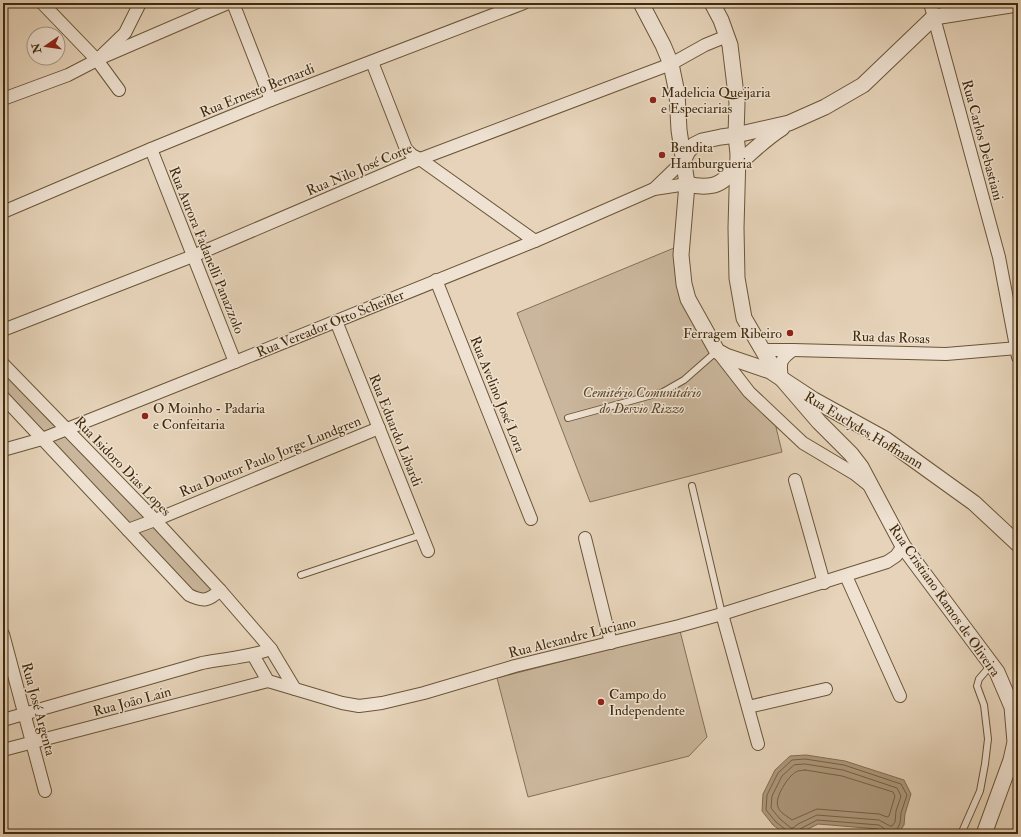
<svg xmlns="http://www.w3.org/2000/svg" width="1021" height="837" viewBox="0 0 1021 837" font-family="'IM FELL Double Pica',serif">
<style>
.green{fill:#cab69c;stroke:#857054}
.water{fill:#ae9a7e;stroke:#826e50}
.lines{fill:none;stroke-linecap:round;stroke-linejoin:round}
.shore{stroke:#776245;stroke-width:1}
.service-casing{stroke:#6a5537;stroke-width:8}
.minor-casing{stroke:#6a5537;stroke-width:14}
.tertiary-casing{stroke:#6a5537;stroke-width:17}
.service{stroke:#efe2d2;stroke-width:6}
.minor{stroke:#efe2d2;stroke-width:12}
.tertiary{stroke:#efe2d2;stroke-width:15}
.poi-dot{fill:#8f2418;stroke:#efe2d2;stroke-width:1.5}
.labels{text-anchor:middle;stroke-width:3;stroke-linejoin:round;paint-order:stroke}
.street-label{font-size:14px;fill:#402b0c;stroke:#efe2d2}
.poi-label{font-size:14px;fill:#402b0c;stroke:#efe2d2;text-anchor:start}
.park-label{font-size:14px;font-style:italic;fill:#5c4729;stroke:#efe2d2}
</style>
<rect width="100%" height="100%" fill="#e6d3b9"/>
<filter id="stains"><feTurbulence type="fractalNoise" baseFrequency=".005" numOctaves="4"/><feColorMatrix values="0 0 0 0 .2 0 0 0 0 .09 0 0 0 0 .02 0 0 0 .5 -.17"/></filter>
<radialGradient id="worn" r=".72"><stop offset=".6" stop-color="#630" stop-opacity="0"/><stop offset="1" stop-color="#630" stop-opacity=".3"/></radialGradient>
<g class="green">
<polygon points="674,248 679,293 697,331 716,357 775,423 782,452 590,502 517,313"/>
<polygon points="3,371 55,427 44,435 3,390"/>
<polygon points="68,435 146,517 128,526 48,443"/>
<polygon points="152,525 212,588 208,595 198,598 135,533"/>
<polygon points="680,631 707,737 689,756 528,797 497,678"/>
</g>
<polygon class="water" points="806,755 845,761 904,780 911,794 905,814 904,825 898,834 885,834 878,829 818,824 800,833 785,834 773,825 762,811 763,794 775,770 790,756"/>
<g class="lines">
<g class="shore">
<polygon points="805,764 843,770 897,788 901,796 896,811 895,822 892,826 890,826 879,820 817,815 798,824 793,828 791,828 780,819 771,808 772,796 782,776 794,765"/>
<path d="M805 770 842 776 893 792 895 796 889 816 887 817 879 814 817 809 792 820C787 816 780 813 778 807 774 798 788 776 796 772 798 770 802 771 805 770Z"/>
<polyline points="787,834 786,830 776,822 766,810 767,795 778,773 792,760 805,759 844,765 901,784 907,795 901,813 900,823 895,834"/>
<polyline points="798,834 800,829 817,820 879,825 886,830 887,834"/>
</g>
<defs>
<g id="service">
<polyline points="568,418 663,392 684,380 717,351"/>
<polyline points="692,486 722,614"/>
<polyline points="301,575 421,535"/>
<polyline points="961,834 980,791 985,764 988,739 984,705 977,686 979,679 991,665"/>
</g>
<g id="minor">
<polyline points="42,3 97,60 119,90"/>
<polyline points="233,3 271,100"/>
<polyline points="930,3 999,257 1018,357"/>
<polyline points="105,56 228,3"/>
<polyline points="372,62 406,149 412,155 420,159 535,241"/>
<polyline points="3,99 68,75 97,60 125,33 140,3"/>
<polyline points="151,149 235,362"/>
<polyline points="654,189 683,161"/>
<polyline points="3,212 151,149 271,100 524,3"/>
<polyline points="436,280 531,519"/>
<polyline points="336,321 428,551"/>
<polyline points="3,330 193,256 420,159 671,64 705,45 727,36"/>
<polyline points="763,350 793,350 946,354 1018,348"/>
<polyline points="718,352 749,392 803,443 855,474 870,486"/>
<path d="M3 364 155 520 220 590 271 649C247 658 227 658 202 663L3 720"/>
<path d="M782 379C780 363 779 360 793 350"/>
<path d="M3 397 189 595C203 602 209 601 220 590"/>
<polyline points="3,450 42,439 235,362 535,241 654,189 687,184"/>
<polyline points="795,480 824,583"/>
<polyline points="128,530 155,520 379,428"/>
<polyline points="585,538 611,643"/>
<polyline points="846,576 900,696"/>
<polyline points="722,614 758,744"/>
<polyline points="3,634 45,791"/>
<polyline points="271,649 295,689"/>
<polyline points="253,655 268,681 342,703 359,706 382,703 424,693 515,666 679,626 722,614 887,562 896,556 903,546"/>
<polyline points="748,707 826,689"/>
<polyline points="3,750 268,681"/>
</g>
<g id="tertiary">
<polyline points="641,3 663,45 671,64 677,93 679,130 687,184 681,255 684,284 688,299 717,351 726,356 770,371 814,400 885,439 974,503 1018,544"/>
<polyline points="712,3 721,20 730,45 737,103 736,135 738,154 736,228 737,278 744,318 766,356 782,379 819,422 851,454 861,467 903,546 997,672 1012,707 1015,742 1011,760 984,834"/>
<polyline points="683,161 688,151 694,145 702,141 721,137 736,135 789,123 825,107 863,85 934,17 1018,4"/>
<path d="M687 184C695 186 706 187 714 185 726 182 731 171 739 163 753 151 766 138 782 128"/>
</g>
</defs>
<use href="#service" class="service-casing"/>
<use href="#minor" class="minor-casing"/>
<use href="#tertiary" class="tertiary-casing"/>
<use href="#service" class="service"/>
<use href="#minor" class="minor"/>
<use href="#tertiary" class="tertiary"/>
</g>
<g class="poi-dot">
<circle cx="653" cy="100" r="4"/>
<circle cx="662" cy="155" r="4"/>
<circle cx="790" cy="333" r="4"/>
<circle cx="145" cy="416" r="4"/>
<circle cx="601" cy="702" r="4"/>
</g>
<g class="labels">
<g class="street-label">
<text transform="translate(257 90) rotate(-22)" y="5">Rua Ernesto Bernardi</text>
<text transform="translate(983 140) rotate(75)" y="5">Rua Carlos Debastiani</text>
<text transform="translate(359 169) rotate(-23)" y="5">Rua Nilo José Corte</text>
<text transform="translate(207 250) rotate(68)" y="5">Rua Aurora Fadanelli Panazzolo</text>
<text transform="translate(330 323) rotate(-22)" y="5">Rua Vereador Otto Scheifler</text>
<text transform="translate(891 337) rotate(2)" y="5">Rua das Rosas</text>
<text transform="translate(498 394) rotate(68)" y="5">Rua Avelino José Lora</text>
<text transform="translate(396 430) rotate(68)" y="5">Rua Eduardo Libardi</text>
<text transform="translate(864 430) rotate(31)" y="5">Rua Euclydes Hoffmann</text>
<text transform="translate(270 456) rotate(-22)" y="5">Rua Doutor Paulo Jorge Lundgren</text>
<text transform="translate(123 466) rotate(46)" y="5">Rua Isidoro Dias Lopes</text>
<text transform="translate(945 600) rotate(55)" y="5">Rua Cristiano Ramos de Oliveira</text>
<text transform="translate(572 637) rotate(-14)" y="5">Rua Alexandre Luciano</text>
<text transform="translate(132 701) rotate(-15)" y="5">Rua João Lain</text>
<text transform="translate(39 709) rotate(75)" y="5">Rua José Argenta</text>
</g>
<g class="poi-label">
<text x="661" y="97">Madelicia Queijaria<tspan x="661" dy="16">e Especiarias</tspan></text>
<text x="670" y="152">Bendita<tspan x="670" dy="16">Hamburgueria</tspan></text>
<text x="782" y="338" text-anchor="end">Ferragem Ribeiro</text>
<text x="153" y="413">O Moinho - Padaria<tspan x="153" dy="16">e Confeitaria</tspan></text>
<text x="609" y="699">Campo do<tspan x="609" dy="16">Independente</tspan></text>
</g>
<g class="park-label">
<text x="642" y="397">Cemitério Comunitário<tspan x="642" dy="16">do Desvio Rizzo</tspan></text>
</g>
</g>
<rect width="1021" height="837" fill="none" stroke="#e6d3b9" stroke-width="16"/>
<rect x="4" y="4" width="1013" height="829" fill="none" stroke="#402b0c" stroke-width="2"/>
<rect x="8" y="8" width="1005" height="821" fill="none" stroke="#402b0c"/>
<g transform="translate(46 46) rotate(257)"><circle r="19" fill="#efe2d2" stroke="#a99983"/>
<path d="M0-3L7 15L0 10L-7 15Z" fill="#8f2418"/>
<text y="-6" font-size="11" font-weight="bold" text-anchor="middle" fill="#402b0c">N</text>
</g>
<rect width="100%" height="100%" filter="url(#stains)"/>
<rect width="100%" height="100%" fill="url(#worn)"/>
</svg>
